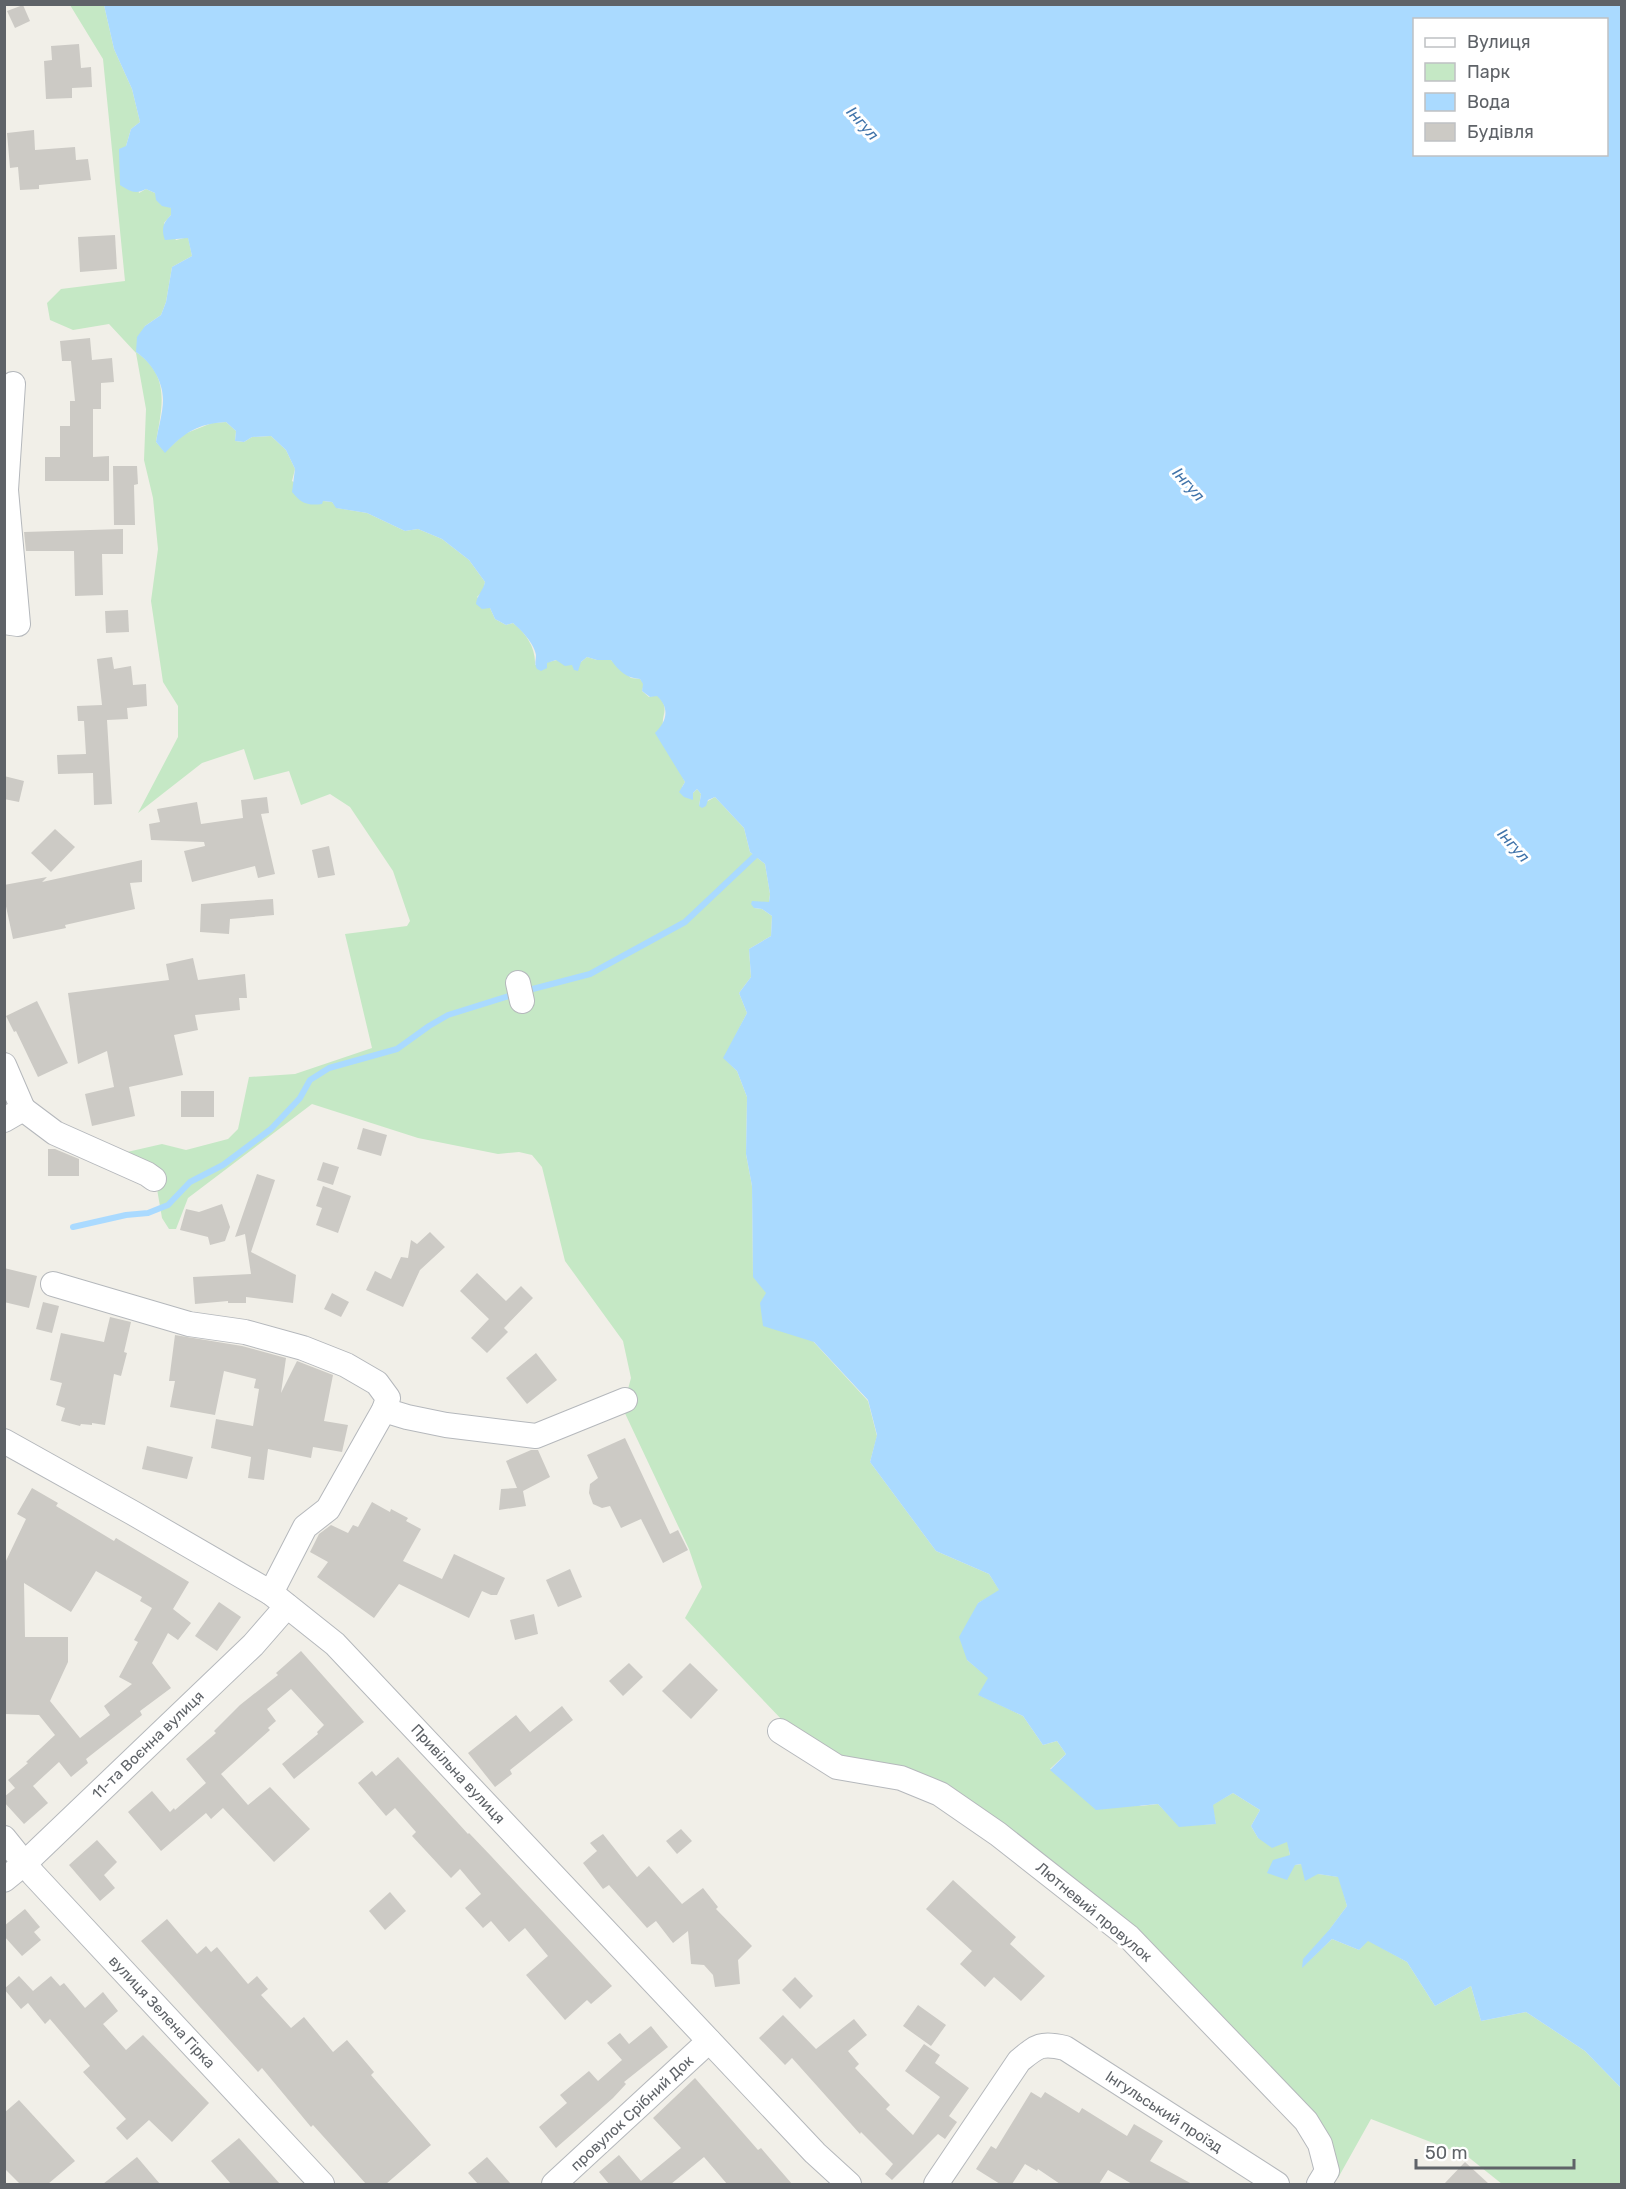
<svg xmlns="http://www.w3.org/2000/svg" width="1626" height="2189" viewBox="0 0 1626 2189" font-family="Rubik,sans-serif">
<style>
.green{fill:#c5e8c5}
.water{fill:#aadaff;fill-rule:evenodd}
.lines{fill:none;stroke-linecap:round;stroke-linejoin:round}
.stream{stroke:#aadaff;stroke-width:6}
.building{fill:#cccac5;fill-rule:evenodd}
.minor-casing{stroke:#b5b8bc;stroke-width:26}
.minor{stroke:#fff;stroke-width:24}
.labels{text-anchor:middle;stroke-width:6;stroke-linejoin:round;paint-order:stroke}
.street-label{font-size:15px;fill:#5f6368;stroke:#fff}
.water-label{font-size:16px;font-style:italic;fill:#4174aa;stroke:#fff}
</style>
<rect width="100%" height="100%" fill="#f1efe8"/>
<path class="green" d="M70 5H104L114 49 132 89 140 122 131 129 126 146 139 193 146 189 155 193 171 208V215L164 223 176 240 188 237 192 256 172 267 166 302 161 315 145 326 136 352C171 376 162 407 156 442L165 452 184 434 212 423 226 422 236 431 235 441 244 442 252 437 271 436 286 450 295 469 292 481 323 501 332 502 337 508 367 513 405 531 418 529 442 539 469 560 485 582 483 591 477 597 490 608 495 619 506 625 513 623C526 633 536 648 535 665L557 660 581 662 587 657 597 660H611L631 678 640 679 644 684 642 691 649 697 657 695C671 709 661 713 663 727 666 743 678 768 685 782L682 787 693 799V793L697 789 701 794 699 806 715 797 744 828 750 852 765 864 770 894 769 902 754 908 762 909 772 916 771 936 749 949 751 977 739 993 747 1013 724 1058 737 1071 747 1097 746 1154 752 1186 753 1276 868 1401 877 1436 870 1462 936 1551 989 1574 1000 1591 978 1603 967 1660 989 1678 979 1695 1023 1716 1043 1745 1057 1741 1066 1754 1050 1769 1141 1806 1158 1804 1179 1826 1216 1824 1212 1805 1233 1793 1260 1810 1251 1826 1258 1838 1288 1842 1290 1856 1295 1865 1302 1864 1318 1874 1339 1877 1347 1906 1302 1967 1332 1939 1359 1950 1368 1940 1407 1962 1435 2006 1471 1986 1481 2021 1526 2012 1585 2051 1621 2088V2184H1502L1467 2156 1371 2119 1338 2178 1321 2168 1315 2146 1147 1963 943 1801 836 1771 784 1722 685 1618 702 1587 689 1549 622 1407 621 1393 628 1389 631 1378 623 1341 565 1261 542 1167 532 1155 519 1152 498 1154 418 1138 312 1104 188 1198 176 1229H169L162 1218 157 1189 114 1155 162 1144 186 1150 228 1139 238 1129 249 1077 295 1074 372 1048 345 934 407 926 410 921 393 871 350 807 330 794 301 805 289 771 254 780 244 749 202 763 138 813 178 737V706L163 682 151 601 158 549 153 498 144 460 146 409 136 353 109 324 73 330 50 320 47 303 61 289 125 281 103 59Z"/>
<path class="water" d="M1594 5 1597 6 1599 5H1622L1621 2088 1585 2051 1526 2012 1481 2021 1471 1986 1435 2006 1407 1962 1368 1941 1359 1950 1332 1939 1302 1968 1303 1959 1329 1930 1347 1906 1338 1877 1318 1874 1305 1881 1301 1864 1295 1865 1287 1880 1267 1873 1273 1860 1290 1855 1287 1842 1272 1848 1258 1838 1251 1826 1260 1810 1233 1793 1213 1805 1216 1824 1179 1827 1158 1804 1096 1810 1050 1770 1066 1754 1057 1741 1043 1745 1023 1716 978 1695 988 1678 967 1660 959 1637 978 1603 999 1590 989 1574 936 1551 870 1462 877 1435 868 1400 814 1342 763 1326 760 1303 766 1293 753 1277 752 1186 746 1154 747 1097 737 1071 723 1058 747 1013 739 993 751 977 749 949 771 936 772 916 762 909 754 908 751 904 752 901 769 902 770 894 765 864 750 852 744 828 715 797 708 800 706 806 702 808 699 806 701 794 697 789 693 793V800L684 797 679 792 685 782 655 733C667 721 670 708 657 696L650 697 642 691 643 684 640 679C626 678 619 671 611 660H597L587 657 581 662 578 671 574 670 572 665 565 666 556 660 547 663V668L541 671 537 669C534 664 536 661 536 655 534 643 521 630 513 623L506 625 495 619 490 608 482 609 476 604C477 595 483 591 485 582L469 560 442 539 418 529 405 531 367 513 336 508 332 502 323 501 322 504C307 506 301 503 292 492L295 469 286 450 271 436 252 437 244 442 235 441 236 431 226 422C197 424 185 432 165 453L156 442C158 428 163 413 163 400 163 381 151 362 136 352L137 337 145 326 161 315 166 302 172 267 192 256 188 238 165 240C161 229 163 223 171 215V208L162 206 156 200 155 193 146 189C135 195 130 191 120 185L119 149 126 146 131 129 140 122 132 89 114 49 104 5ZM1414 20H1606V154H1414Z"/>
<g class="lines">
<g class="stream">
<polyline points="525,991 590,974 685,922 759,852"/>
<polyline points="73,1227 126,1215 148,1213 168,1205 190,1182 223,1165 271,1129 300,1098 310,1080 329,1068 397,1049 429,1026 448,1015 515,994"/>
</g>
</g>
<g class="building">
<polygon points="23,5 30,21 15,28 7,11"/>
<polygon points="79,44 81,68 91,67 92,87 72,88 72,98 46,99 44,61 52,60 51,46"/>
<polygon points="34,130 35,150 75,147 76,160 88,159 91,180 39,185 39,189 20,190 18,167 10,168 7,133"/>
<polygon points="115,235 117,269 80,272 78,237"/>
<polygon points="90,338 92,360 112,358 114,382 101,383 101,409 93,409 93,457 109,456 109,481 45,481 45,457 60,457 60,426 70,426 70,401 75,401 71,361 62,361 60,341"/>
<polygon points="113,466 137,466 138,484 134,485 135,525 114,525"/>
<polygon points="123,529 123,554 102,554 103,595 75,596 74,551 26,551 24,532"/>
<polygon points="128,610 129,632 106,633 105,611"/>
<polygon points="112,657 114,669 131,666 133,685 146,684 147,706 127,708 128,719 107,720 112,804 94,805 93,773 58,774 57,755 86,754 84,721 78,721 77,706 102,705 97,659"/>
<polygon points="4,776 24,781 19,802 4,799"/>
<polygon points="267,797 269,813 261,814 275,874 258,878 255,866 192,882 184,851 205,846 204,842 151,840 149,824 160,822 157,809 197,802 201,824 243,818 241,800"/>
<polygon points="55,829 75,847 51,872 31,853"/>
<polygon points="329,846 335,875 318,878 312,850"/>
<polygon points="142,860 142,882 130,883 135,909 65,925 66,928 13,939 4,897 4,885 47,877 42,882"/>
<polygon points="273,899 274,915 230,919 229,934 200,932 201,904"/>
<polygon points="193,958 198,980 245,974 247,998 239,998 240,1010 195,1015 198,1030 174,1035 183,1075 129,1087 135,1116 92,1126 85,1094 114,1087 107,1051 78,1064 68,993 169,980 166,964"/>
<polygon points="37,1001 68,1063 38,1077 16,1031 14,1032 6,1016"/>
<rect x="181" y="1091" width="33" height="26"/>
<polygon points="363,1128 387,1135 381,1156 357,1149"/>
<polygon points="48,1149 55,1149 79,1159 79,1176 48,1176"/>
<polygon points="323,1162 339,1167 333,1185 317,1180"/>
<polygon points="257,1174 275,1180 251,1252 296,1275 293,1303 246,1297 246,1303 228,1303 228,1301 195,1304 193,1277 251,1274 245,1234 235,1237"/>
<polygon points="323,1186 351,1196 338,1233 316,1225 322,1208 316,1206"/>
<polygon points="222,1204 230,1227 225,1241 210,1245 208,1237 180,1230 186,1209 199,1212"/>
<polygon points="430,1232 445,1247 420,1270 403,1307 366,1290 375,1271 391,1279 401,1257 408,1258 411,1240 417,1244"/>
<polygon points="4,1268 37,1276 29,1308 4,1302"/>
<polygon points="477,1273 506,1301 521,1286 533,1298 504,1328 508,1332 487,1353 471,1338 489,1319 460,1291"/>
<polygon points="332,1293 349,1302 341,1317 324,1309"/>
<polygon points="43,1302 59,1306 52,1333 36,1329"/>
<polygon points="110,1317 131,1322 124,1352 127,1353 121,1376 114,1374 105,1425 92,1423 92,1425 81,1424 80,1426 61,1421 65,1408 56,1405 62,1383 50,1380 61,1333 104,1342"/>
<polygon points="175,1335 242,1346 286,1358 281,1393 297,1361 333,1375 324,1421 348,1425 342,1452 313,1447 311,1458 268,1449 264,1480 248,1478 251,1457 211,1448 216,1419 253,1426 259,1389 254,1388 256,1379 224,1371 215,1415 170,1407 175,1381 169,1381"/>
<polygon points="536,1353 557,1380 527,1404 506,1378"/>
<polygon points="625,1438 670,1534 678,1530 688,1550 663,1563 641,1519 621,1528 610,1506 602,1508 593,1504 589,1493 590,1484 598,1478 587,1455"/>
<polygon points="147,1446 193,1457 187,1479 142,1469"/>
<polygon points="531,1450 538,1450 550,1477 523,1491 526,1506 499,1510 501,1489 517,1488 506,1461"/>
<path d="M32 1488 58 1503 56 1506 114 1541 116 1538 189 1582 173 1609 191 1623 178 1640 168 1633 152 1663 171 1688 140 1711 142 1715 86 1759 88 1763 71 1777 59 1762 33 1786 48 1803 24 1824 4 1802V1797L15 1788 8 1780 28 1763 26 1762 55 1735 39 1715 4 1714V1565L26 1519 17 1514ZM96 1571 142 1597 140 1601 152 1608 134 1640 138 1642 119 1677 132 1684 104 1706 110 1715 80 1738 50 1701 68 1662V1637H25L24 1583 71 1612Z"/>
<polygon points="372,1502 390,1512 391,1509 408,1518 406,1521 421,1529 403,1561 442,1579 454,1554 505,1578 497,1595 491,1595 482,1591 469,1618 399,1584 374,1618 317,1577 328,1562 310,1552 319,1534 331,1525 348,1533 353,1525 358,1527"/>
<polygon points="570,1569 582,1597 558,1607 546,1580"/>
<polygon points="219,1602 241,1617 217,1651 195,1636"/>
<polygon points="534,1614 538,1634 515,1640 510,1620"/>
<polygon points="301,1651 364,1722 294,1779 282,1764 318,1734 317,1732 324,1725 291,1689 267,1709 276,1721 268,1728 270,1730 221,1774 248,1805 270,1787 310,1829 274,1862 223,1808 211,1819 206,1813 161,1851 128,1812 152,1791 170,1812 174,1808 175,1810 206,1783 186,1759 216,1733 214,1731 240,1705 278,1675 276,1673"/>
<polygon points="629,1663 643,1677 623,1696 609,1681"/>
<polygon points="690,1663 718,1690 691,1719 662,1691"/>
<polygon points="562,1706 573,1720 510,1770 512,1774 495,1787 468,1753 516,1715 530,1732"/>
<polygon points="398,1757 468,1834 469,1833 491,1856 612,1986 591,2004 587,2000 565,2020 526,1975 548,1956 525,1928 509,1942 491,1921 483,1928 465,1908 481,1894 460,1869 451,1878 412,1836 416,1832 395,1808 386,1816 358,1783 372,1771 376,1776"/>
<polygon points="681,1829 692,1841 677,1854 666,1841"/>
<polygon points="603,1834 637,1877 649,1866 682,1904 703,1888 718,1907 716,1909 752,1946 738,1960 740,1984 715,1987 713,1975 704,1965 691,1964 688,1931 673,1943 656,1921 647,1928 609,1885 603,1889 583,1863 597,1851 590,1843"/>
<polygon points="97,1840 117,1862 104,1875 115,1888 100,1901 69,1865"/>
<polygon points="953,1880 1016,1937 1010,1944 1045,1976 1021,2001 994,1977 985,1987 960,1964 972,1951 926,1909"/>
<polygon points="390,1892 406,1911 385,1930 369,1911"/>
<polygon points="25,1909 40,1927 34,1932 41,1940 22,1956 4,1936 4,1926"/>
<polygon points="167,1919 197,1954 206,1946 211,1952 217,1947 248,1984 257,1976 268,1989 261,1995 291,2028 304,2017 333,2052 347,2040 374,2072 371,2075 431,2145 386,2184 366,2184 313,2125 311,2127 262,2068 258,2072 141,1941"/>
<polygon points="19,1976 33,1991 51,1976 60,1986 64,1983 85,2008 103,1992 118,2011 103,2024 126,2050 143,2035 209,2103 172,2142 149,2120 127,2140 116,2128 126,2119 83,2072 90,2066 50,2019 45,2024 28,2003 21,2009 4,1989"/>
<polygon points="795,1977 813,1996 800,2009 782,1990"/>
<polygon points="918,2005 946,2025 931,2046 903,2026"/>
<polygon points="783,2015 816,2049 854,2019 867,2035 848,2051 859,2064 855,2068 890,2105 886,2109 913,2135 940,2097 905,2071 924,2044 940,2055 935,2063 969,2088 949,2116 957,2122 945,2139 938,2134 892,2180 885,2174 893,2164 861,2132 860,2134 792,2058 785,2065 759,2038"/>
<polygon points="651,2026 668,2047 624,2082 626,2084 613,2098 556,2148 539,2127 567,2103 560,2095 589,2071 598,2081 622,2060 607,2043 620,2033 629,2044"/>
<polygon points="695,2078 758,2150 761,2148 792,2184 727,2184 704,2157 671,2184 609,2184 599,2172 619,2155 641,2181 681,2148 653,2118"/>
<polygon points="1031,2092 1041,2098 1045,2092 1079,2113 1082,2108 1127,2136 1134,2124 1163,2141 1150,2161 1192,2184 1132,2184 1108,2170 1099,2184 1060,2184 1038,2169 1037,2171 1025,2164 1012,2184 1000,2184 976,2169 991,2146 996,2149"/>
<polygon points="19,2100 75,2161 48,2184 20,2184 4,2168 4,2113"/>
<polygon points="239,2138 280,2184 231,2184 211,2161"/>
<polygon points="137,2157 160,2184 103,2184"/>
<polygon points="487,2157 511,2184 478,2184 468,2173"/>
<polygon points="1465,2162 1489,2184 1444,2184"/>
</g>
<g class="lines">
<defs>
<g id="minor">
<polyline points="4,622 18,624 6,490 13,384"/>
<polyline points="518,983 522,1001"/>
<polyline points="4,1065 23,1109 4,1120"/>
<polyline points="23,1109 55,1133 147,1174 154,1179"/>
<polyline points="53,1284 189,1324 245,1332 303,1348 346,1365 377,1383 388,1398 384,1410 328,1509 305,1527 271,1593"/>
<polyline points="384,1410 407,1417 446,1425 536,1436 625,1400"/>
<polyline points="4,1441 133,1513 271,1593 335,1644 815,2153 849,2184"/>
<polyline points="780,1731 837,1767 901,1778 940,1794 998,1834 1129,1937 1306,2121 1320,2144 1327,2171 1319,2184"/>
<polyline points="4,1838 33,1874 322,2184"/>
<polyline points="4,1880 25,1863 253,1645 287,1606"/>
<polyline points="554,2184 709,2041"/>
<path d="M936 2184 1019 2061C1037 2046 1041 2042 1065 2048L1277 2184"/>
</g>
</defs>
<use href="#minor" class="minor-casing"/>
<use href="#minor" class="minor"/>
</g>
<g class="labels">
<g class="street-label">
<text transform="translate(148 1745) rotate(-44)" y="5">11-та Воєнна вулиця</text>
<text transform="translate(458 1774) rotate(47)" y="5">Привільна вулиця</text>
<text transform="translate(1094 1912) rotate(40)" y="5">Лютневий провулок</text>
<text transform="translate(162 2012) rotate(47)" y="5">вулиця Зелена Гірка</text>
<text transform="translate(1164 2112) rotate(33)" y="5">Інгульський проїзд</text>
<text transform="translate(632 2113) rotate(-43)" y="5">провулок Срібний Док</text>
</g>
<g class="water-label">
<text transform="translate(863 123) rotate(48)" y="6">Інгул</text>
<text transform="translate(1189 484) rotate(48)" y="6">Інгул</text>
<text transform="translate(1514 845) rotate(48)" y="6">Інгул</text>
</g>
</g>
<rect width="1626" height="2189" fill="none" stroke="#5f6368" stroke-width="12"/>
<rect x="1413" y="18" width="195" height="138" fill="#ffffff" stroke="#bfc1c3" stroke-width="1.5"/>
<rect x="1425" y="38" width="30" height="9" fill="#ffffff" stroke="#bfc1c3" stroke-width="1.5"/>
<text x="1467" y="48" font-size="18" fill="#5f6368">Вулиця</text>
<rect x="1425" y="63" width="30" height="18" fill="#c5e8c5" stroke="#bfc1c3" stroke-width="1.5"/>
<text x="1467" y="78" font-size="18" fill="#5f6368">Парк</text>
<rect x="1425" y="93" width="30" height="18" fill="#aadaff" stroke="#bfc1c3" stroke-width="1.5"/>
<text x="1467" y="108" font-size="18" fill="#5f6368">Вода</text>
<rect x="1425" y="123" width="30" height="18" fill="#cccac5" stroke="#bfc1c3" stroke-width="1.5"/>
<text x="1467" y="138" font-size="18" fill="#5f6368">Будівля</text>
<path d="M1416 2159v9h158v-9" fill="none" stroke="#5f6368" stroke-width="3"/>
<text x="1425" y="2159" font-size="18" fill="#5f6368" stroke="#ffffff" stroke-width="4.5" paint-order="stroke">50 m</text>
</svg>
